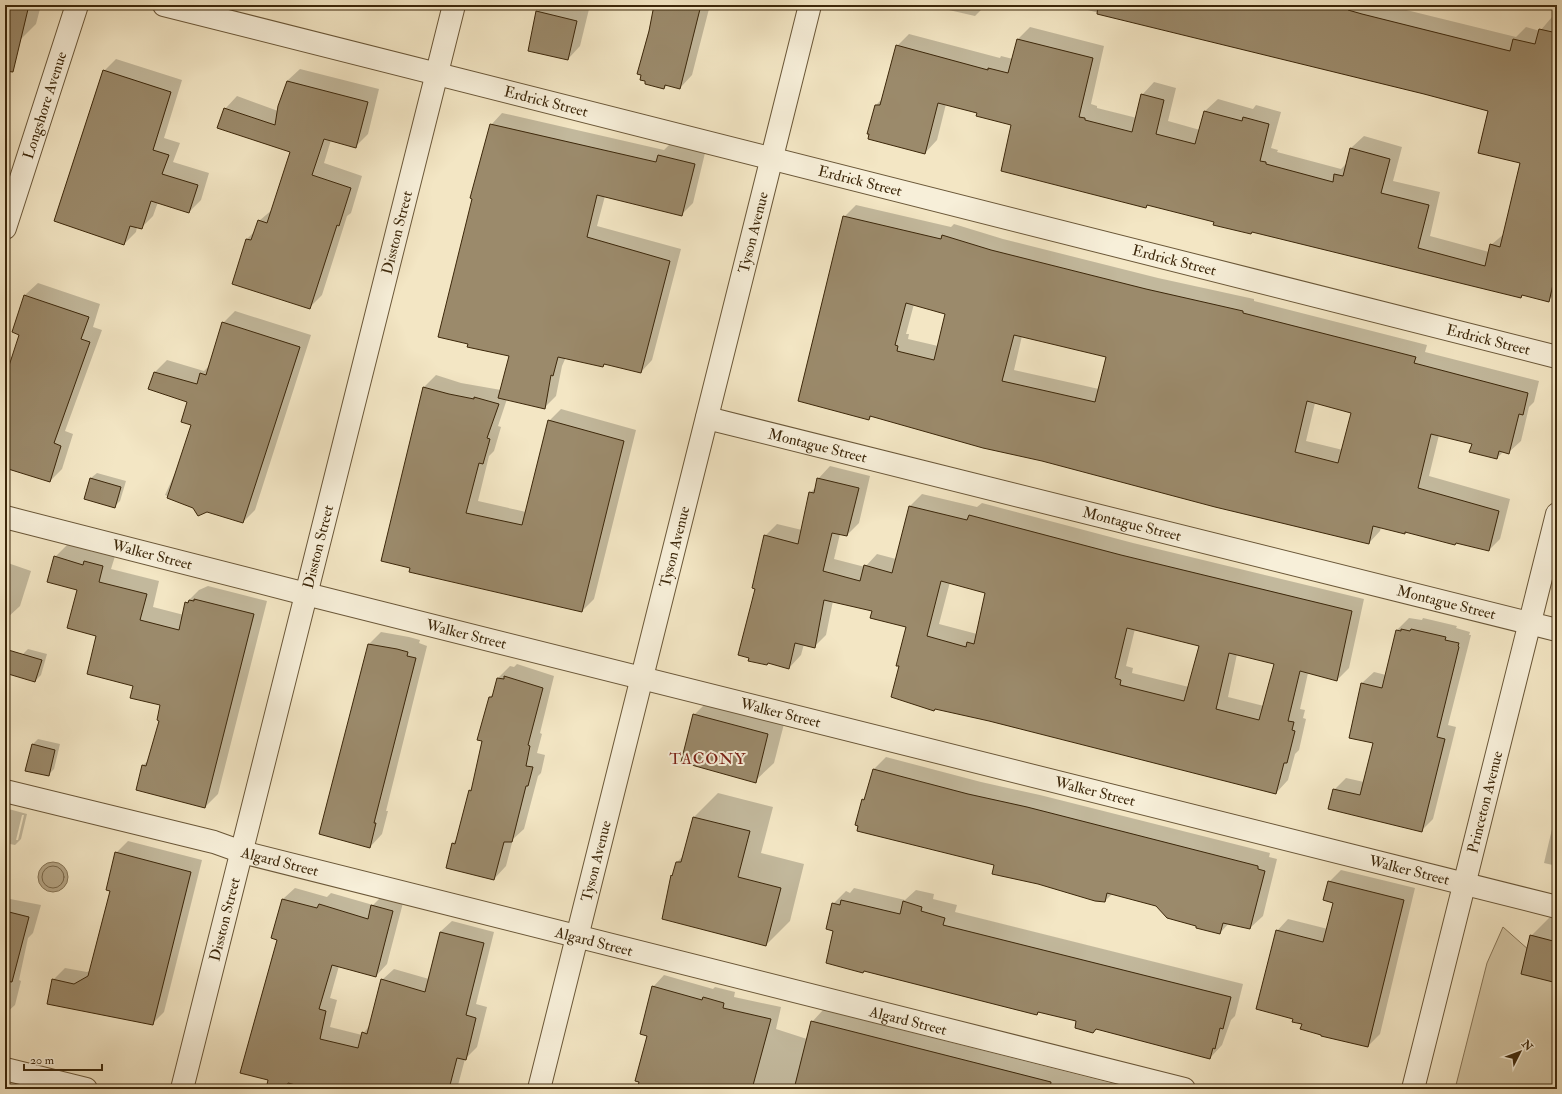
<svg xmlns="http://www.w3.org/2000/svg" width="1562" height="1094" viewBox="0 0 1562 1094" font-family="'IM FELL Double Pica',serif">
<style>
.green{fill:#d4c6a4;stroke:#887657}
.water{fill:#b5a585;stroke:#857354}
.shadow{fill:#0003;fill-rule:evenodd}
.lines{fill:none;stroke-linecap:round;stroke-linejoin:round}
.shore{stroke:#786648;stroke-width:1}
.building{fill:#9b8a6b;stroke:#3c270a;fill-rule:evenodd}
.minor-casing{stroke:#6a5738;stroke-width:24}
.tertiary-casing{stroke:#6a5738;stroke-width:24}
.minor{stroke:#f7efd9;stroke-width:22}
.tertiary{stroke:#f7efd9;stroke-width:22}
.labels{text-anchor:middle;stroke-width:4;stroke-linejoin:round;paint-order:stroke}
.street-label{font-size:15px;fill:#3c270a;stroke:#f7efd9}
.neighbourhood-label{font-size:16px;letter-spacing:1px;fill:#7a1f14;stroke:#f7efd9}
</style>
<rect width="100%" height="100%" fill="#f3e6c4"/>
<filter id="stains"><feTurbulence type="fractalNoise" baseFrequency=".005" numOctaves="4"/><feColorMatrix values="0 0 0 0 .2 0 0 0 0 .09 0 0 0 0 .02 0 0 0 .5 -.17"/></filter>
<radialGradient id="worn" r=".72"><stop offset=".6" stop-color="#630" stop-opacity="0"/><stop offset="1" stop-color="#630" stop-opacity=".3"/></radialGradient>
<polygon class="green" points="1503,927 1557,975 1557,1089 1455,1089 1487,963"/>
<circle class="water" cx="53" cy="877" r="15"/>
<g class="shadow">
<polygon points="5,5 41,5 36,24 20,40 5,69"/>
<polygon points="540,5 590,5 580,46 568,59 529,50"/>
<polygon points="655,5 710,5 692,75 680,88 667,85 664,88 638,73"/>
<polygon points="927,5 986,5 975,16"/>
<polygon points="1068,5 1386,5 1516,37 1526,27 1540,31 1552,17 1557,18 1557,292 1548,301 1523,294 1520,297 1148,205 1146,207 1012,124 946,104 937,140 925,153 876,105 883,98 897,46 909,34 1000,58 1001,56 1013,59 1018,39 1030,27 1104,46 1091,104 1097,106 1097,108 1137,118 1142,95 1154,82 1176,88 1168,121 1200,130 1205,111 1218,99 1253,109 1256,105 1281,112 1271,148 1278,150 1277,152 1341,169 1348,162 1351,148 1364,136 1402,147 1393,181 1440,192 1430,236 1489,252 1491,245 1505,233 1521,162 1489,111 1424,93 1261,54"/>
<polygon points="116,59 182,80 164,138 180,143 173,162 209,173 201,200 189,212 158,202 153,216 141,228 137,227 136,232 124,244 104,71"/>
<polygon points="300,69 379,89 368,134 356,146 331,140 324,163 362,176 351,213 347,216 322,295 310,307 247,239 255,231 259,221 273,209 291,152 225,109 237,96 278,111 287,81"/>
<polygon points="502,113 664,150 670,144 705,153 693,203 682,214 605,196 597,226 681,249 652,360 641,372 606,363 603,366 566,357 562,366 556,396 544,408 507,399 498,426 501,427 494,451 489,456 478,501 526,512 549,421 561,409 636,430 594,599 582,611 410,571 424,387 436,375 461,383 501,390 510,356 491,125"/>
<path d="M856 205 951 227 954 224 1003 239 1158 278 1254 299V301L1427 345 1425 352 1539 381 1534 402 1529 407 1521 441 1509 452 1504 451 1497 458 1473 443 1439 435 1429 476 1510 499 1500 539 1489 550 1406 531 1405 533 1381 527 1380 531 1369 543 872 416 869 419 844 217ZM914 304 946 313 938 346 908 339 909 334H906ZM1022 336 1107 356 1099 389 1014 370ZM1315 403 1352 413 1343 450 1306 441Z"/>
<polygon points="38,283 100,304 93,327 102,330 65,431 73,434 62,469 50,481 5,467 5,380 20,334 13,331 25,295"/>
<polygon points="235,311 311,335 255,510 243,522 194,507 165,495 180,462 192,425 188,401 150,388 155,372 167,360 204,371 210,365 223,323"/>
<path d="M830 466 870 476 859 523 847 535 840 534 834 559 865 567 877 554 896 559 910 506 922 494 977 507 982 503 1133 543 1364 599 1349 668 1337 680 1308 673 1300 709 1305 710 1303 718 1306 719 1299 750 1295 754 1288 780 1276 793 937 708 934 710 900 666 907 626 873 611 833 601 826 635 814 647 804 644 801 655 789 668 769 662 767 664 756 588 765 536 777 524 802 530 810 493 816 487 818 479ZM950 582 987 592 977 634 939 624ZM1135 629 1201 645 1189 687 1132 673 1133 668 1126 666ZM1237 654 1276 663 1264 706 1228 697Z"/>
<polygon points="97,473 126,481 120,501 114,507 91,478"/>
<polygon points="68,544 94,552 98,549 116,553 111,569 159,581 153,607 184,615 186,603 199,590 208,586 267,601 218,794 205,807 137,789 143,765 149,760 160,720 162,705 134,685 98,635 78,589 55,557"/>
<polygon points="5,562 31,571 20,606 7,618 5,618"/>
<polygon points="1409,618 1422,620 1423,618 1457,626 1456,628 1470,632 1469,635 1471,635 1448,725 1456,727 1433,819 1421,831 1334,790 1346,778 1364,782 1374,743 1362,683 1374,672 1386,675 1397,630"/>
<polygon points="381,632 409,637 420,640 419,643 427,646 386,811 388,811 382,834 370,847 369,644"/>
<polygon points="28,649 47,654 41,675 35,681 22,655"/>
<polygon points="517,664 554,676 540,733 542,734 537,753 545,755 541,773 538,776 524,829 513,839 506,866 494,879 447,867 453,843 457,839 469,791 472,788 484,740 490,697 494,693 498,678 510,666 514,667"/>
<polygon points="713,696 786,716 774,763 755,781 694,715"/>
<polygon points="38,739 60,744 54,769 48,775 32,745"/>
<polygon points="886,757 981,782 1040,795 1270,853 1269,857 1277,859 1263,916 1250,928 1229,923 1220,933 1156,905 1112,894 1105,901 995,864 863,800 866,796 874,769"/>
<polygon points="1557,788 1557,802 1554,800"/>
<polygon points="718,793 773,807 761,853 804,864 790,921 766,945 663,918 672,876 674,873 677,862 684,855 694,817"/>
<path d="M5 808 27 814 21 839 15 845 5 843ZM22 815H24L18 840H16Z"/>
<polygon points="1557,808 1557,866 1544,863"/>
<polygon points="128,841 202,860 164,1012 152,1024 53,980 65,968 87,972 91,970 111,891 116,853"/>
<polygon points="1341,870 1415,888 1380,1034 1368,1046 1294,1018 1277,931 1288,919 1328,929 1334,902 1329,882"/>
<polygon points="295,888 327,897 331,893 373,905 384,894 404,899 387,964 376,976 339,966 330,998 337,1000 330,1027 362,1035 370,1025 382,980 394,969 429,979 440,932 452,921 494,932 476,1004 487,1007 477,1047 465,1059 457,1089 318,1089 295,1084 289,1089 267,1089 269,1079 278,939 273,937 283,899"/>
<polygon points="854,888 905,900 916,890 934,894 933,899 957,905 955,912 1243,984 1235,1016 1231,1020 1222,1045 1210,1058 1078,1021 1040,1012 1037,1014 827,962 834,930 833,904 846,891 850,893"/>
<polygon points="5,898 41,905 33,933 28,938 19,980 21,981 15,1005 5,1014"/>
<polygon points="1552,915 1557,916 1557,982 1531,936"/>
<polygon points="664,975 713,989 715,987 735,992 734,997 781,1007 776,1029 807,1039 812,1022 823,1010 1134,1089 638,1089 648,1035 653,987"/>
</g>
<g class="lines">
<circle class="shore" cx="53" cy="877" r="11"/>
</g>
<g class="building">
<polygon points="5,5 29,5 13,72 5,71"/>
<polygon points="654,5 701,5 680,89 665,85 664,89 645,84 645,81 640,80 641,75 637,74 649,31"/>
<polygon points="1098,5 1349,5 1348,10 1362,14 1510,51 1513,39 1535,44 1539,29 1557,33 1557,267 1549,302 1522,295 1521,298 1252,232 1251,234 1213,225 1214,222 1147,205 1146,208 1001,171 1011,125 976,116 977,113 938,103 925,154 868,139 869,134 867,134 875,105 880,105 896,45 988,70 988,68 1008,73 1017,39 1093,58 1079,117 1085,118 1085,120 1132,132 1141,94 1164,100 1156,134 1195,144 1204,111 1242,121 1243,117 1269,124 1260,161 1266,162 1266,164 1333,182 1334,174 1343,176 1350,148 1390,159 1381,193 1429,205 1418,248 1485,266 1490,244 1500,247 1520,163 1478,153 1488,111 1424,94 1097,14"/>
<polygon points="536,11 577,21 568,60 528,51"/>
<polygon points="103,70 171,92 153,150 169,155 162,174 198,185 189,213 151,201 142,229 130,226 124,245 54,221"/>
<polygon points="287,81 368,102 356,148 324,139 312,175 351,188 339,226 337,225 310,309 232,284 246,239 251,240 258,220 267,223 290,152 217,128 224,108 275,125 278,106"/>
<polygon points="490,124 656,162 658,155 695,164 682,216 597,195 587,237 670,261 641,373 604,364 603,367 558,357 553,376 551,375 545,409 498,398 509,356 467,347 468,344 438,337 472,199 470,198"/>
<path d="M843 216 941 239 942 235 991 250 1146 289 1243 311V313L1416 357 1414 363 1528 393 1523 415 1519 414 1509 454 1499 451 1497 459 1469 452 1472 444 1431 434 1418 488 1499 511 1489 551 1456 543 1455 545 1405 532V534L1373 526 1369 544 1215 507 1042 461 983 448 870 416 869 420 798 401ZM906 303 945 314 934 360 897 351 898 346 895 345ZM1014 335 1106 357 1095 402 1002 381ZM1307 401 1351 413 1338 463 1295 452Z"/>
<polygon points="24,295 89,317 81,339 90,342 54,443 61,446 50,482 5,468 5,378 19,335 12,332"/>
<polygon points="222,322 300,347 243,523 207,512 198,516 193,508 167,498 191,425 181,422 187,402 148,389 154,372 197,384 200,373 206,375"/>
<polygon points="423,387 449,394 474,399 474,397 499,404 487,438 490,439 483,464 479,463 466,513 522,525 548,420 624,441 582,612 409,572 410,568 381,561"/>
<polygon points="90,478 121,487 115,508 84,499"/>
<path d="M817 478 859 488 847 536 832 533 823 571 860 581 864 565 892 573 909 506 967 520 969 515 1121 555 1352 611 1337 681 1300 671 1288 721 1294 722 1292 730 1295 731 1287 763H1284L1276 794 989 721 935 709 934 711 891 697 899 666H896L906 627 870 618 872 611 824 600 815 648 795 643 789 669 768 663 767 665 748 661 749 658 738 655 755 589 752 588 764 535 798 544 809 492 814 493ZM941 581 985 593 974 644 967 642 966 647 927 636ZM1127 628 1199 646 1184 701 1120 685 1121 680 1115 678ZM1229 653 1274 664 1259 720 1216 709Z"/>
<polygon points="54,556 83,565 84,561 103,566 99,582 147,594 140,620 179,630 185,602 188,603 189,600 194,601 194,599 254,614 205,808 136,790 142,765 146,766 159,721 157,720 160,705 130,698 133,686 87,674 96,636 67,628 77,590 47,582"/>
<polygon points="1401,629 1410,631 1411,629 1446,637 1445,640 1459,643 1458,646 1459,647 1437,737 1445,739 1422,832 1328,809 1333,789 1360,795 1373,743 1349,738 1361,683 1382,688 1396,630 1401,631"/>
<polygon points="368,644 397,649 408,652 407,656 416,658 374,823 376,823 370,848 319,834"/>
<polygon points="5,649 42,660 35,682 5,673"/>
<polygon points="504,676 543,688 528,745 530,746 526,766 533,767 528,786 526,786 512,842 504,842 494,880 446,868 452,843 455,844 469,790 471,791 482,741 477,740 489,697 492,697 497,678 504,679"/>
<polygon points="693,714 768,734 756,783 681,762"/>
<polygon points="32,744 55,750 49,776 25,771"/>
<polygon points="873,769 968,794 1027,807 1258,866 1258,869 1265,871 1250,929 1223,923 1220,934 1196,928 1196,926 1167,918 1156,906 1107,893 1105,902 1095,901 1038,884 992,874 994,865 857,831 858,826 855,825 862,799 864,800"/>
<polygon points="693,817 750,831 738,877 781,888 766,946 662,919 671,875 672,876 676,862 681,862"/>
<polygon points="115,852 191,872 153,1025 47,1004 52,979 74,984 88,976 110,891 106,890"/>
<polygon points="1328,881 1404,900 1368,1047 1321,1036 1321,1035 1300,1029 1302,1024 1292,1022 1293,1019 1256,1009 1276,930 1323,942 1333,903 1323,900"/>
<polygon points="282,899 317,908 319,904 368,919 371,905 393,911 376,977 332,965 319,1009 326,1011 320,1039 358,1048 362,1032 367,1034 381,979 425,992 440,932 484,943 466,1015 476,1018 466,1060 457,1058 449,1089 311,1089 288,1083 286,1089 266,1089 268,1080 240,1073 277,940 271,938"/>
<polygon points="841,900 900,914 903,901 922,907 921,911 945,918 943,925 1231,997 1223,1029 1220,1028 1215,1049 1213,1048 1210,1059 1096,1029 1093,1033 1075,1028 1076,1021 1038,1012 1037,1015 864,971 863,973 826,963 833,931 826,929 832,903 840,905"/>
<polygon points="5,911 29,917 12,982 5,981"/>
<polygon points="1530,935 1557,942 1557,983 1521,974"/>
<polygon points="652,986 702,1000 703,997 724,1003 723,1008 771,1019 752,1089 637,1089 639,1082 635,1081 647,1036 640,1034"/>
<polygon points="811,1021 1051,1082 1050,1089 794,1089"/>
</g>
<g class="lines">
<defs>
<g id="minor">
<path id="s1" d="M164 5 1557 357"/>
<path id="s2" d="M5 228 77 5"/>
<path id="s3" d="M707 418 1557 630"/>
<path id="s4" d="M5 517 306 594 1557 907"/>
<path id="s5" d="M5 791 214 842 242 852C556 932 870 1012 1184 1089"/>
<polyline points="5,1069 86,1089"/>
<path id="s6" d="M182 1089 454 5"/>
</g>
<g id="tertiary">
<path id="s7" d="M539 1089 810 5"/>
<path id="s8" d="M1413 1089 1557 514"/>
</g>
</defs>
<use href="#minor" class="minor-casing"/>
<use href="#tertiary" class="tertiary-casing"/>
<use href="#minor" class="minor"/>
<use href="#tertiary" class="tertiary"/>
</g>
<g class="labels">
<g class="street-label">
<text dy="5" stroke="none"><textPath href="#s1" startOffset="394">Erdrick Street</textPath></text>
<text dy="5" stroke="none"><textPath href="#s2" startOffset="129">Longshore Avenue</textPath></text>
<text dy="5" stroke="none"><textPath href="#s1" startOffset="718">Erdrick Street</textPath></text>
<text dy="5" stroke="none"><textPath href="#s6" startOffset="883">Disston Street</textPath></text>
<text dy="5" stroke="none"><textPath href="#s7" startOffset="883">Tyson Avenue</textPath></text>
<text dy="5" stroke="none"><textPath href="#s1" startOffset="1042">Erdrick Street</textPath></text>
<text dy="5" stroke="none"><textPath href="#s1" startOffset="1366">Erdrick Street</textPath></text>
<text dy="5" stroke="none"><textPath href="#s3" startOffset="114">Montague Street</textPath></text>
<text dy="5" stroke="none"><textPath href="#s3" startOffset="438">Montague Street</textPath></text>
<text dy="5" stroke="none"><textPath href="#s6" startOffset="559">Disston Street</textPath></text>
<text dy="5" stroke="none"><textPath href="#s7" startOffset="559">Tyson Avenue</textPath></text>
<text dy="5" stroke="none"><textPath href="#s4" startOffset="152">Walker Street</textPath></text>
<text dy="5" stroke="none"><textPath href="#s3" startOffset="762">Montague Street</textPath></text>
<text dy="5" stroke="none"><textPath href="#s4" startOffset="476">Walker Street</textPath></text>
<text dy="5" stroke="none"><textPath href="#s4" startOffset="800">Walker Street</textPath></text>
<text dy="5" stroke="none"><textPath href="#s4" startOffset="1124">Walker Street</textPath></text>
<text dy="5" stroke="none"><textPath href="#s8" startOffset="296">Princeton Avenue</textPath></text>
<text dy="5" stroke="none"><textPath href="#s5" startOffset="284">Algard Street</textPath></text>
<text dy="5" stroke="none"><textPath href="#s7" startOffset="235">Tyson Avenue</textPath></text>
<text dy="5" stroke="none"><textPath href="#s4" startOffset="1448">Walker Street</textPath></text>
<text dy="5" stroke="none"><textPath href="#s6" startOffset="175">Disston Street</textPath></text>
<text dy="5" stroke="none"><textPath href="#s5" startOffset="608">Algard Street</textPath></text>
<text dy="5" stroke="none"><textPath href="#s5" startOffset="932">Algard Street</textPath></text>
</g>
<g class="neighbourhood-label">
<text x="708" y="764">TACONY</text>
</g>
</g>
<rect width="1562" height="1094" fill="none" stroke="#f3e6c4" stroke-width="20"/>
<rect x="6" y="6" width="1550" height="1082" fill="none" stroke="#3c270a" stroke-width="2"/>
<rect x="10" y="10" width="1542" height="1074" fill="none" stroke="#3c270a"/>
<g transform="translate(1520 1052) rotate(48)" stroke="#f7efd9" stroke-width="3" paint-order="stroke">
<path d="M0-3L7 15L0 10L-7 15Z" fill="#3c270a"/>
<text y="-6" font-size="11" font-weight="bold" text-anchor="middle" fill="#3c270a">N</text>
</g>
<path d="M24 1064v6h78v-6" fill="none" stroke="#3c270a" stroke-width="2"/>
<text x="30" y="1064" font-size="12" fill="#3c270a" stroke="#f7efd9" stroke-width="3" paint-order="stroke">20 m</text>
<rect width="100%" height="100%" filter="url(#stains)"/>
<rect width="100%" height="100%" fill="url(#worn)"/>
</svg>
